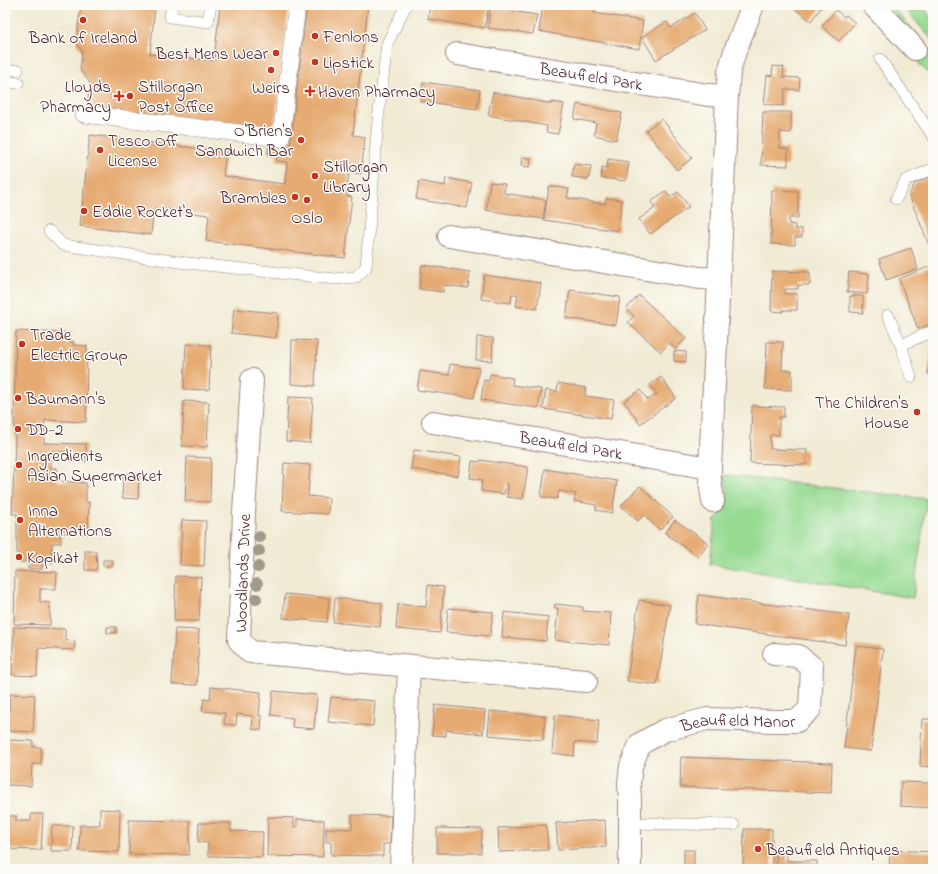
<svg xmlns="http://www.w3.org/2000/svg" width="938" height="874" viewBox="0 0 938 874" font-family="'Indie Flower',sans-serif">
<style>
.green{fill:#97db93;stroke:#707d5f}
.building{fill:#e6ab72}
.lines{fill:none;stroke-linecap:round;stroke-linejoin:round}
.service-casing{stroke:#9e8580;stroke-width:12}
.pedestrian-casing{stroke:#9e8580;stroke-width:18}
.minor-casing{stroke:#9e8580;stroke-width:24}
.service{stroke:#fff;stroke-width:11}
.pedestrian{stroke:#fff;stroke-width:17}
.minor{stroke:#fff;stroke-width:22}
.tree{fill:#a29a88}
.poi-dot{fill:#c8321e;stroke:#fdfcf7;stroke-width:1.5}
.labels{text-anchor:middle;stroke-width:3;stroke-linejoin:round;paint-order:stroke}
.poi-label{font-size:17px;fill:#4a1f2b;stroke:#fdfcf7;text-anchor:start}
.street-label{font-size:17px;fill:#4a1f2b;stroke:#fdfcf7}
</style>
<rect width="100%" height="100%" fill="#fdfcf7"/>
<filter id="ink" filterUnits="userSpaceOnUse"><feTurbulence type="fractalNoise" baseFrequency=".025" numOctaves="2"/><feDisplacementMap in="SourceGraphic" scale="8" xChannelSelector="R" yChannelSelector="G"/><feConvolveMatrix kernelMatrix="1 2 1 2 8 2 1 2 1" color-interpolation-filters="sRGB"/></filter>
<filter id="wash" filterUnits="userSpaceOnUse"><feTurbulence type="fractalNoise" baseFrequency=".012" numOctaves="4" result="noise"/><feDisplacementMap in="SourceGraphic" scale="16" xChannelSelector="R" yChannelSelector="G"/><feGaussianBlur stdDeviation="0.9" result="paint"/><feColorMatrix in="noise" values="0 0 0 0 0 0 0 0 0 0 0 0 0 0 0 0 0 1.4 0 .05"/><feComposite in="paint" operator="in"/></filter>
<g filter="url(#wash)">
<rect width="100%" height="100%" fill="#f1ebd4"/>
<g class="green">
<polygon points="902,5 922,5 933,21 933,41"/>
<polygon points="892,6 933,53 933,79 913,57 891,11"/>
<polygon points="724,475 927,499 913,598 710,564 715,520 726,508 728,492"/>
</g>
<g id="blocks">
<g class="building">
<polygon points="81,5 155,5 150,54 214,61 220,5 289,5 274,132 87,109 90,83 80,70 82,51 76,43"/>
<polygon points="307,5 368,5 353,135 365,137 361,174 349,172 346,196 352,197 345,258 206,241 209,215 154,208 151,235 80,226 90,135 226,152 223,176 285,184 287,162 276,161 277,154 268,153 269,143 290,146"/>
<polygon points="430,5 463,5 488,9 485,28 428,19"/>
<polygon points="543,5 595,5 594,13 643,21 639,49 539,31"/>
<polygon points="790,5 823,5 811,21"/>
<polygon points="490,8 537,15 533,34 488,28"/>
<polygon points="836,10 844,17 846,15 855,23 839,41 822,26"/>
<polygon points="695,13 705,30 656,60 642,37 666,22 671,28"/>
<polygon points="773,66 784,67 783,77 800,78 799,90 785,89 783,106 764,104 767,75 772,76"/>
<polygon points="423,82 480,90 477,109 420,101"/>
<polygon points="493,92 552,104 552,102 564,104 558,134 546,132 547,126 488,115"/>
<polygon points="577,104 622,113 616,140 594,135 596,123 574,119"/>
<polygon points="763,112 791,112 791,133 780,132 780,148 788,149 788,166 761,165"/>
<polygon points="662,119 692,158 677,170 646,130"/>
<polygon points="522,157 531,158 530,167 521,166"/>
<polygon points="608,159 629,162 626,181 601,178 602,167 607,168"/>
<polygon points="574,164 591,166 589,179 572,177"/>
<polygon points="933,176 933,255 909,195 915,183"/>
<polygon points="446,178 472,183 467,208 416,199 419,181 445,186"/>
<polygon points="490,182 505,184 504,193 546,200 543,219 486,210"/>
<polygon points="549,186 569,189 567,198 605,204 606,198 622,200 618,231 544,220"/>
<polygon points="772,190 798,191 798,218 789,218 789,224 795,225 795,229 802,229 802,237 795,237 795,245 771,244"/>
<polygon points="665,191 670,197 678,192 689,207 650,234 639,219 655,208 651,202"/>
<polygon points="911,248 918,269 886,280 879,259"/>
<polygon points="422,265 470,272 468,288 444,285 443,292 419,289"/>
<polygon points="933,265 933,323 918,329 899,279"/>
<polygon points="772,271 810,272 810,285 798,285 798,289 785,289 785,294 797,294 797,310 783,310 783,312 771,311"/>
<polygon points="849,272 869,274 867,294 847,292"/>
<polygon points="484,275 541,283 537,309 516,306 518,295 515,294 512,294 511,303 481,299"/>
<polygon points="570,290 620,297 616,325 566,318"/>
<polygon points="639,295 686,338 676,349 669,343 661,352 628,322 634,316 626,309"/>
<polygon points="850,296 863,296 863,313 850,312"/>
<polygon points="234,309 278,313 276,338 231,333"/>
<polygon points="16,331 70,333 69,342 74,342 73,345 87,346 86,422 45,420 44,443 86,444 86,462 71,461 71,452 51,451 51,468 57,468 56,481 86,483 86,502 89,502 88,534 61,533 61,543 52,543 52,563 42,563 42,569 28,569 28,562 17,562 17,514 12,514 15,442 14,419"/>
<polygon points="477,337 493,338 492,361 476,360"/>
<polygon points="292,340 317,341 315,386 291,384"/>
<polygon points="767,342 783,342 782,370 792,370 792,390 765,389"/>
<polygon points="186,344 211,345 209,390 184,389"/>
<polygon points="932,344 933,344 933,375 928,374"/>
<polygon points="674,351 686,352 686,362 674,361"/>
<polygon points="450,364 479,368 474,398 417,390 420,371 449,375"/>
<polygon points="490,374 513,378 512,385 541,389 538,408 481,400 484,380 489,381"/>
<polygon points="661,377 676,398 640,424 624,401 640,390 648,400 657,394 650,385"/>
<polygon points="558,383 586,388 585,396 614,400 611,419 543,409 546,390 557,392"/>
<polygon points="288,397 313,398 310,443 286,441"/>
<polygon points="184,401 209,402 207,447 182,446"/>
<polygon points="752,406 784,407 784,417 779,417 779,435 770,435 770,449 807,450 806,465 750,463"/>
<polygon points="414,450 461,457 458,476 411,469"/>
<polygon points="187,457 211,458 210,502 185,501"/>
<polygon points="480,460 528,467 523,499 507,497 508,484 506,483 504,494 481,491 482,480 470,478 472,461 480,462"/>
<polygon points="284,463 310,465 308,496 329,498 328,514 282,511"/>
<polygon points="545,469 617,481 612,513 596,510 596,505 574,501 576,494 559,491 557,499 541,497"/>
<polygon points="123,474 139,474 138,499 122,498"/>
<polygon points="640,486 673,517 660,530 644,515 638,521 621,506"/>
<polygon points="182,520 206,521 204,566 180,565"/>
<polygon points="675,520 708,543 698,557 665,533"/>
<polygon points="85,551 96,551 97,570 85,570"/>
<polygon points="103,560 113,560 112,566 103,566"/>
<polygon points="15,571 57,572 56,589 40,589 40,602 50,603 50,625 14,624"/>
<polygon points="176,576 201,577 199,621 174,621"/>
<polygon points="428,585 444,587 440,633 396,629 398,604 426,607"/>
<polygon points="285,594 329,598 327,622 283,618"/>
<polygon points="699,595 849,615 845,645 695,624"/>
<polygon points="335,598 382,603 380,627 333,622"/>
<polygon points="639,600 670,605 657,685 627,681"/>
<polygon points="555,604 583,607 583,611 611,613 609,645 555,640 558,608 554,608"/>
<polygon points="448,608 493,612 490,636 446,632"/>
<polygon points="504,612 548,617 546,641 502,637"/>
<polygon points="14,627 65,629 65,640 75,641 74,650 38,648 37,676 12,675"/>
<rect x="107" y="627" width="9" height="6"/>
<polygon points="175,629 199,630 197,685 172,684"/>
<polygon points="856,646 883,649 871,751 844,748"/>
<polygon points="211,687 261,692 259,716 262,716 261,730 252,729 253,716 237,714 236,725 224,724 225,713 202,711 204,699 210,700"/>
<polygon points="273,691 317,695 314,729 292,727 293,718 271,715"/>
<polygon points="10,694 35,695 33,732 8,731"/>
<polygon points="331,697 375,701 373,726 328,722"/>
<polygon points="435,705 485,710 483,734 446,730 446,736 432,735"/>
<polygon points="490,711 545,716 543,740 488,735"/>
<polygon points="555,715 599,720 597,744 575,742 574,756 552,753"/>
<polygon points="922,719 933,719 933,767 920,766"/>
<polygon points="8,740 33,741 33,747 41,747 41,764 32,764 31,786 7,785"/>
<polygon points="681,757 832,763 831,793 680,787"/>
<polygon points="901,782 933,783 933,808 900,806"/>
<polygon points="100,809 120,810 119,852 79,851 80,825 100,825"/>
<polygon points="31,814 43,814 41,850 5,849 5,816 16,816 16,821 31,821"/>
<polygon points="352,815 391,816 390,844 383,844 383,856 331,855 331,842 326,842 326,828 352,829"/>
<polygon points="268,817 294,818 294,827 297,827 297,819 324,820 323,857 267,856"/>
<polygon points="129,820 190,821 189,855 129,854"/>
<polygon points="605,820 606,847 558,850 556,823"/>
<polygon points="199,823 231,823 231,831 263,832 262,857 208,856 208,843 198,842"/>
<polygon points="546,825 548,850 499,852 498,828"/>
<polygon points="52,826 73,826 72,851 51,851"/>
<polygon points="437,828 482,829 481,853 437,853"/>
<polygon points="744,829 772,829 772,869 743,869"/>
<rect x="684" y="850" width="10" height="19"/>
<polygon points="890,850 933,852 933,869 889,869"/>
<polygon points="776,854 787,854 787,861 817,861 817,869 776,869"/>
</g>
</g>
</g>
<g filter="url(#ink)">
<use href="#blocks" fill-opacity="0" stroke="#9e8580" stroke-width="1"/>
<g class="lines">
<defs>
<g id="service">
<polyline points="172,5 170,17 208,22 211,5"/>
<polyline points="880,59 933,136"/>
<polyline points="5,70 18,70"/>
<polyline points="5,82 18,83"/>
<polyline points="896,199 906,180 933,169"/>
<polyline points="49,231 63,245 179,262 335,279 356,277 366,267 378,120 387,44 406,5"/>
<polyline points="888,315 901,345 933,331"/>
<polyline points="901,345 911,377"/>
<polyline points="630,823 734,825"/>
</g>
<polyline id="pedestrian" points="84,114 281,138 297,5"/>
<g id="minor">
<polyline points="873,5 915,49"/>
<path id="s1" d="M457 54 708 95 727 96"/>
<polyline points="449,236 700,278 719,279"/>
<polyline points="252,380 244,513 239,640 250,652 586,681"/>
<path id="s2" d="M433 422 710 468"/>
<polyline points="713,501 710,481 710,468 719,279 727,96 729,72 735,51 753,5"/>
<polyline points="401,869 409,666"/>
<path id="s3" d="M629 869 630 868V799L629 783 631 766 640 744 665 730 707 719 776 721H797L810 709 812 667 798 656 774 654"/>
</g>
</defs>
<use href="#service" class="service-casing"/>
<use href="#pedestrian" class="pedestrian-casing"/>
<use href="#minor" class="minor-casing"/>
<use href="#service" class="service"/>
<use href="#pedestrian" class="pedestrian"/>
<use href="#minor" class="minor"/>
</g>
<g class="tree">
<circle cx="259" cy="537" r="6"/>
<circle cx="259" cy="551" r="6"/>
<circle cx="258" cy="567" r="6"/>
<circle cx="257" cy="584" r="6"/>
<circle cx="256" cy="599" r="6"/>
</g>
</g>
<g class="poi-dot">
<circle cx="83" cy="20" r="4"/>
<circle cx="315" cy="36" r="4"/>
<circle cx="276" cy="53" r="4"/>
<circle cx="315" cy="62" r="4"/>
<circle cx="271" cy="70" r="4"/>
<path d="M308 85h4v4h4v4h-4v4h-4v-4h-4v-4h4z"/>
<path d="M117 90h4v4h4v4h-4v4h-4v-4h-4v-4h4z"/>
<circle cx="130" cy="96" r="4"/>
<circle cx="301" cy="140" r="4"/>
<circle cx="100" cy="150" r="4"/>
<circle cx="315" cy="176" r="4"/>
<circle cx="295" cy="197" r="4"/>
<circle cx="307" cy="200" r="4"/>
<circle cx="84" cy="211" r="4"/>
<circle cx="22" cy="344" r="4"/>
<circle cx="18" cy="398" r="4"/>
<circle cx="917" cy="412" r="4"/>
<circle cx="18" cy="429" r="4"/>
<circle cx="19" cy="465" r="4"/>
<circle cx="20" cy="520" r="4"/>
<circle cx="19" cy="557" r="4"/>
<circle cx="758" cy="849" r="4"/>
</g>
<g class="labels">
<g class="poi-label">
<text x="323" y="42">Fenlons</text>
<text x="83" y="43" text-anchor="middle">Bank of Ireland</text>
<text x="268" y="59" text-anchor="end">Best Mens Wear</text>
<text x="323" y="68">Lipstick</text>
<text x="111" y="92" text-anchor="end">Lloyds<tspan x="111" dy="20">Pharmacy</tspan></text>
<text x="138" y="92">Stillorgan<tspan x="138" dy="20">Post Office</tspan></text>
<text x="271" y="93" text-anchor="middle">Weirs</text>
<text x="318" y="97">Haven Pharmacy</text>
<text x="293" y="136" text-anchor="end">O'Brien's<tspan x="293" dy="20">Sandwich Bar</tspan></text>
<text x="108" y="146">Tesco Off<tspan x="108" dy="20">License</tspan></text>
<text x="323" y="172">Stillorgan<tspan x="323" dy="20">Library</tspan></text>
<text x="287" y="203" text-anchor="end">Brambles</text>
<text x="92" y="217">Eddie Rocket's</text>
<text x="307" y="223" text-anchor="middle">Oslo</text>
<text x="30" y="340">Trade<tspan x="30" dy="20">Electric Group</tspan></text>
<text x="26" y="404">Baumann's</text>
<text x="909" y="408" text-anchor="end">The Children's<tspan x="909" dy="20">House</tspan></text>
<text x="26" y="435">DD-2</text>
<text x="27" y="461">Ingredients<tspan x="27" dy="20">Asian Supermarket</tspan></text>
<text x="28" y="516">Inna<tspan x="28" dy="20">Alternations</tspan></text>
<text x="27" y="563">Kopikat</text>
<text x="766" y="855">Beaufield Antiques</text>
</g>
<g class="street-label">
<text dy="6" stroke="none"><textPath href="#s1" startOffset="136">Beaufield Park</textPath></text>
<text dy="6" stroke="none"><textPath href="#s2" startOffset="140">Beaufield Park</textPath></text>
<text transform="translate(242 573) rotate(-88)" y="6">Woodlands Drive</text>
<text dy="6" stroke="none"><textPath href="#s3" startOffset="230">Beaufield Manor</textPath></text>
</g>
</g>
<rect width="938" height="874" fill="none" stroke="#fdfcf7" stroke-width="20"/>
</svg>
